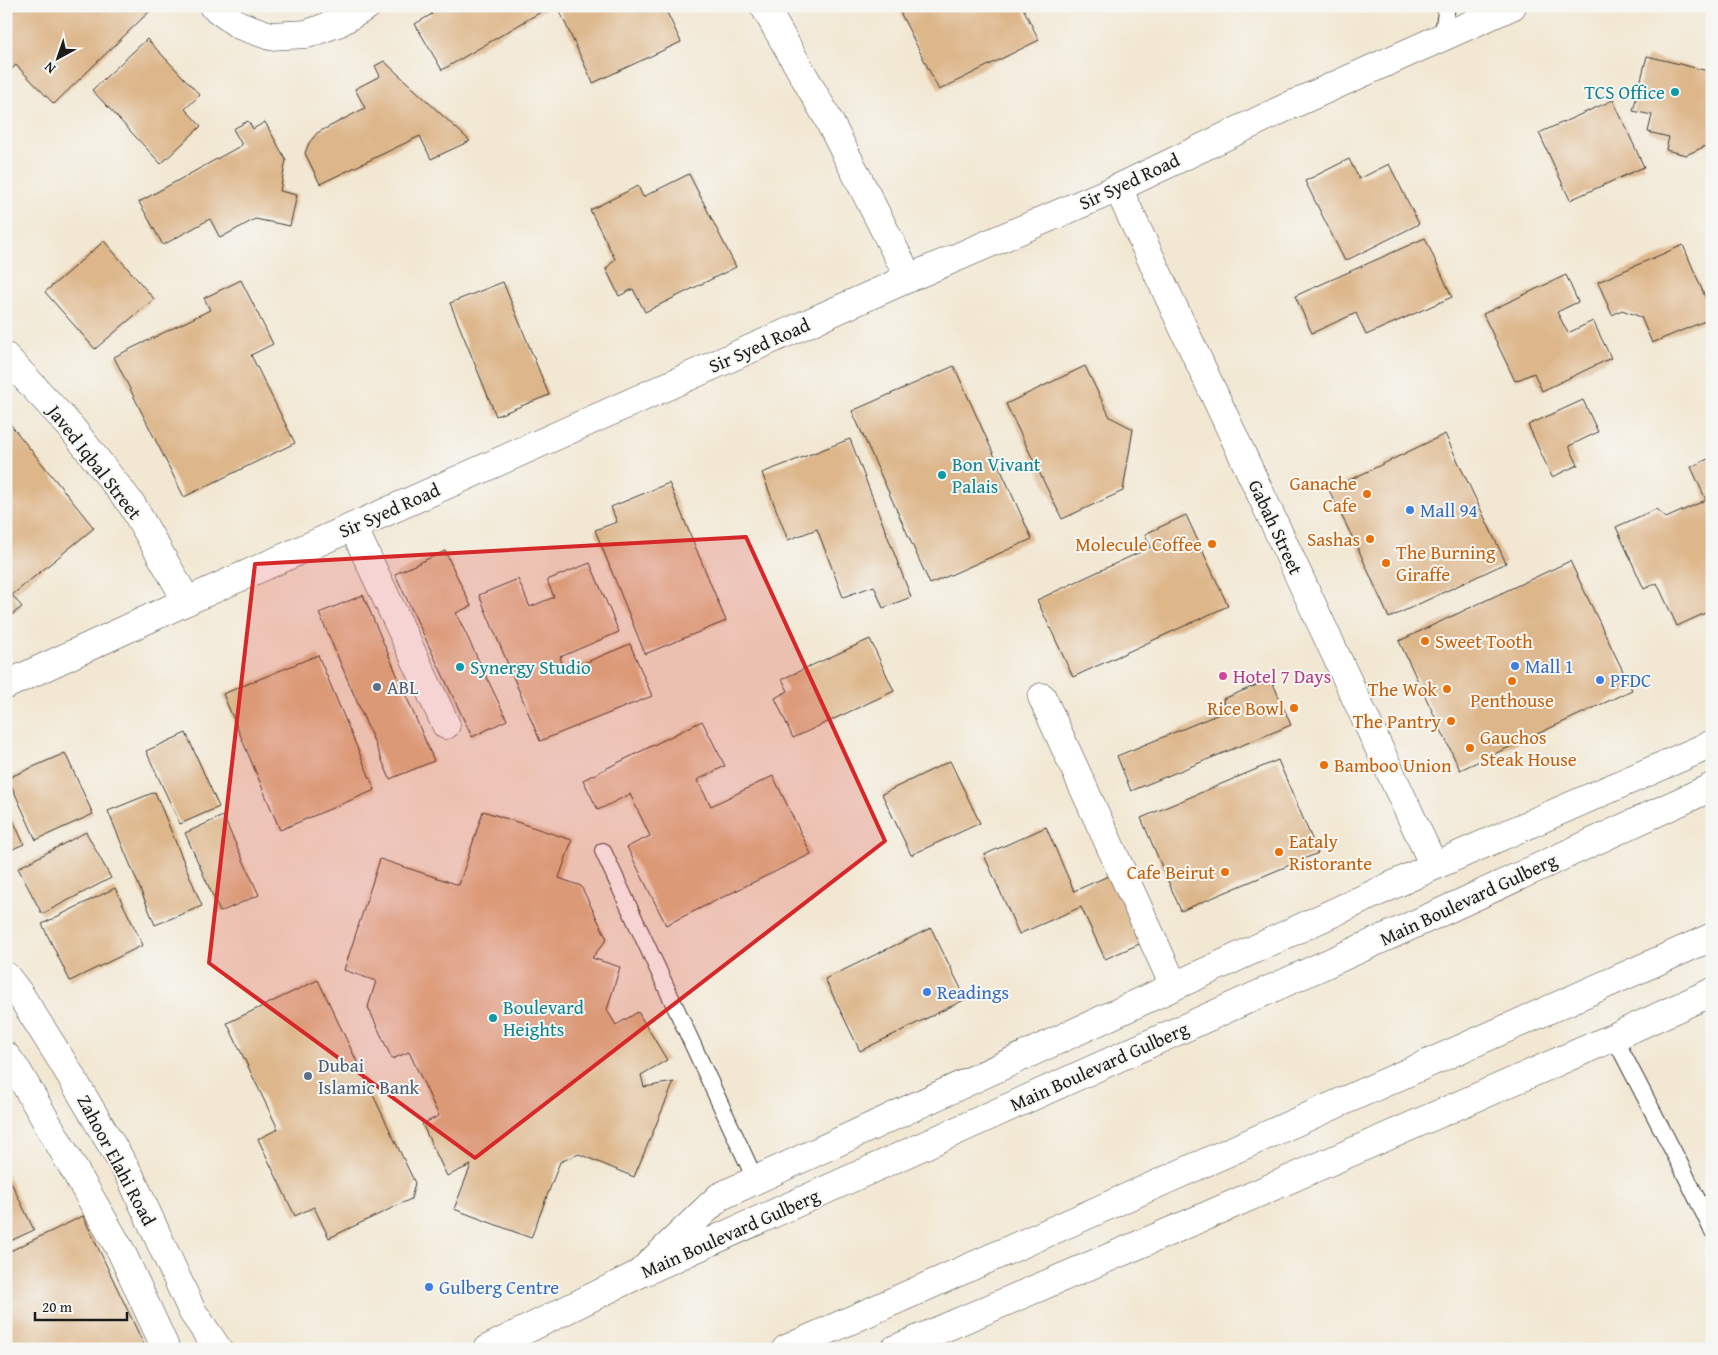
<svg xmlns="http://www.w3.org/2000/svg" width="1718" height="1355" viewBox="0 0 1718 1355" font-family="'Gentium Book Plus',serif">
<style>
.building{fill:#ddb68a}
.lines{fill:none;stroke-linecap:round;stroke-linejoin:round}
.lane-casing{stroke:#3c3a37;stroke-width:18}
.street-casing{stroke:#3c3a37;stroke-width:29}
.secondary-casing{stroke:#3c3a37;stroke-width:29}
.lane{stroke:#fff;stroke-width:16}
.street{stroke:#fff;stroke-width:28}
.secondary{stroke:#fff;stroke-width:28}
.marked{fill:#d62828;fill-opacity:0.2;stroke:#d62828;stroke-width:4;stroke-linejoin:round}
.culture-dot{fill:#0f9aa8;stroke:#f6f6f2;stroke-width:2}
.food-dot{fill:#e8710a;stroke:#f6f6f2;stroke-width:2}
.shop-dot{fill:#3f7fe0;stroke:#f6f6f2;stroke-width:2}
.hotel-dot{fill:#d1479c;stroke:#f6f6f2;stroke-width:2}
.service-dot{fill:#5c6f8a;stroke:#f6f6f2;stroke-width:2}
.labels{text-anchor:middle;stroke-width:4;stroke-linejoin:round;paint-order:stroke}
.culture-label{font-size:19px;fill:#0d838f;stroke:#f6f6f2;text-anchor:start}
.street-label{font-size:19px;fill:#1c1c1c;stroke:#f6f6f2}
.food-label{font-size:19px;fill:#c56008;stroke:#f6f6f2;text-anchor:end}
.shop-label{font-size:19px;fill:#366cbe;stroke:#f6f6f2;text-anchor:start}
.hotel-label{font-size:19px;fill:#b23c85;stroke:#f6f6f2;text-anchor:start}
.service-label{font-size:19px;fill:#4e5e75;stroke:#f6f6f2;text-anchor:start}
</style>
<rect width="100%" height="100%" fill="#f6f6f2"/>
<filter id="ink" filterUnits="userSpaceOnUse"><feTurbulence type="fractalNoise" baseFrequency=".02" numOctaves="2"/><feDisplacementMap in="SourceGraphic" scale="10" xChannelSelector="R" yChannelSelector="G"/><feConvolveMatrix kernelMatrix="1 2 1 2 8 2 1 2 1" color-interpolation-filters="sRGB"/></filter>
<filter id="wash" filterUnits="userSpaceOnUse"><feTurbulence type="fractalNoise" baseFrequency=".0096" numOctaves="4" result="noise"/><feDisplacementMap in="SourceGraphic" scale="20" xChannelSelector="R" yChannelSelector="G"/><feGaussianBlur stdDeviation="1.12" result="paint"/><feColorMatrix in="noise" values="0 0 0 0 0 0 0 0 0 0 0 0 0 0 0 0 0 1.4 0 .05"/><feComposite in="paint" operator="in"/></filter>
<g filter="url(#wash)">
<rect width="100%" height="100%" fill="#f2e7d2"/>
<g id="blocks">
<g class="building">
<polygon points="6,6 127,6 129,8 130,6 155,6 54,104 16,65 6,74"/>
<polygon points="428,6 551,6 442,70 415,24 432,14"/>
<polygon points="573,6 664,6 681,42 593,83 560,12"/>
<polygon points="897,6 1022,6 1039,40 939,90"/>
<polygon points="147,39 200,95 185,109 201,126 161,164 92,90"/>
<polygon points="1647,56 1712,72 1712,143 1686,155 1666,150 1669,137 1648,132 1652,115 1633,111"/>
<polygon points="384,61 470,141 431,159 420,136 320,184 305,153 309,143 317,133 365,108 355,89 380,76 375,66"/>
<polygon points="1613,100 1644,167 1570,200 1539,133"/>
<polygon points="248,121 253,129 265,122 286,160 280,191 297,195 290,226 255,219 220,238 210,219 163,245 139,202 242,145 233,129"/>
<polygon points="1349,159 1359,179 1389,164 1419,224 1345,261 1305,181"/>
<polygon points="689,174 736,267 645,312 633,289 619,296 606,269 615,259 590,210 638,186 643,197"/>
<polygon points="1425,238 1452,297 1366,335 1356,313 1312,333 1295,296"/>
<polygon points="104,241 154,299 95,349 45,292"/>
<polygon points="1683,245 1712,313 1712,318 1652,343 1641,317 1622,310 1612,315 1598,282"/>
<polygon points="1566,275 1578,302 1557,312 1568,333 1593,321 1611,358 1542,391 1534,373 1515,381 1483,314"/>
<polygon points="241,280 273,344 251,355 295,443 184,497 114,357 210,310 204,298"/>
<polygon points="503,282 549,395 496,416 450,303"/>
<polygon points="954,366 1032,539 930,584 852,411"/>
<polygon points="1085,366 1110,417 1133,429 1123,491 1062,519 1006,404"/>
<polygon points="1583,400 1598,432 1569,446 1578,465 1552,477 1528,425"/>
<polygon points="6,419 94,528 12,595 22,607 6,619"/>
<polygon points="1445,434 1506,563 1389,618 1360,553 1329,490"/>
<polygon points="850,439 911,597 883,608 874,586 843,597 817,529 788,540 762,473"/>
<polygon points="1712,457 1712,610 1677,626 1657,583 1644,589 1616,527 1656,509 1666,518 1706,500 1691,467"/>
<polygon points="669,483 726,621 645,654 595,530 617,522 611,507"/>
<polygon points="1186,515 1228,606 1073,677 1037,600 1151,547 1145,534"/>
<polygon points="445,551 471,606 456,613 507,720 472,737 395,574"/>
<polygon points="1570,561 1632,690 1460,770 1399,641"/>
<polygon points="590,563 619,632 560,657 565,671 630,644 652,696 540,741 479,595 518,579 530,607 554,597 547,580"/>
<polygon points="363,595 434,761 390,779 319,613"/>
<polygon points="870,639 894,691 793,738 775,698 788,691 782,679"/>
<polygon points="318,655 375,790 280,830 223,694"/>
<polygon points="1271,679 1291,725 1131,791 1117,756 1224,712 1223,699"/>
<polygon points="702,721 725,766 697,780 711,806 773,776 811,854 666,925 627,847 650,836 630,794 598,810 583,780"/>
<polygon points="186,733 219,807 180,824 146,751"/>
<polygon points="65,753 93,814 36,840 8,778"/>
<polygon points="1278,760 1318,853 1181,911 1141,818"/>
<polygon points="950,761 980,823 911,855 882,794"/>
<polygon points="155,792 202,906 155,925 108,811"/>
<polygon points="6,805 24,844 6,852"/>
<polygon points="483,811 572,840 559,878 581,886 607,939 592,958 620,967 607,1010 616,1025 638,1012 667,1060 641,1075 644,1087 674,1082 634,1177 579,1154 560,1162 531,1238 454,1209 471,1165 447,1176 422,1124 439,1116 409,1052 392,1059 368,1007 376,981 344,970 380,859 459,885"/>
<polygon points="223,816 259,895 220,912 185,833"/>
<polygon points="1046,827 1074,891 1113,874 1144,942 1105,959 1081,907 1019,934 984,855"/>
<polygon points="86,832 111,878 42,914 18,868"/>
<polygon points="115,888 143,945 70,981 42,924"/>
<polygon points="931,928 966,999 860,1051 825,979"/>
<polygon points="318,980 415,1183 411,1199 329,1238 314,1207 295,1216 258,1139 278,1129 227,1023"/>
<polygon points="6,1172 34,1230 6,1243"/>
<polygon points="83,1216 146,1349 6,1349 6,1253"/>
</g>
</g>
</g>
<g filter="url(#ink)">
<use href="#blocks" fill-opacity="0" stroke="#3c3a37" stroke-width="1"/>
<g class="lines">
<defs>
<g id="lane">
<polyline points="1442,37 1447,6"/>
<polyline points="603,851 756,1181"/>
<polyline points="1614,1037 1683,1170 1712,1230"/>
</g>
<g id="street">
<polyline points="213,6 239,25 270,36 307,34 340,22 367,6"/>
<polyline points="764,6 826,115 909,278"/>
<polyline points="1118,188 1434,866"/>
<polyline points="6,357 70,426 132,505 187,601"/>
<polyline points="353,527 446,725"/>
<polyline points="6,685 187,601 909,278 1118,188 1289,106 1512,6"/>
<polyline points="1042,697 1174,986"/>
<polyline points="642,1271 719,1197 1434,866 1712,744"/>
<polyline points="895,1349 1199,1219 1614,1037 1712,992"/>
</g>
<g id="secondary">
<polyline points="6,976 19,993 62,1061 130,1176 192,1311 218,1349"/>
<polyline points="6,1056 18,1072 121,1251 166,1349"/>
<polyline points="487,1349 637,1275 1448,909 1712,787"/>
<polyline points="786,1349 1712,937"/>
</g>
</defs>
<use href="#lane" class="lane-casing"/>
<use href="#street" class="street-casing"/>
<use href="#secondary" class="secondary-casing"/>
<use href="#lane" class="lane"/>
<use href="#street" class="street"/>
<use href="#secondary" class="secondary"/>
</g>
</g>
<path class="marked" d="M746 537 885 841 475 1158 209 963 255 564Z"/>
<g class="culture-dot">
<circle cx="1675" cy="92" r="5"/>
<circle cx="942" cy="475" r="5"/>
<circle cx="460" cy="667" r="5"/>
<circle cx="493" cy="1018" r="5"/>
</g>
<g class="food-dot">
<circle cx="1367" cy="494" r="5"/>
<circle cx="1370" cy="539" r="5"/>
<circle cx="1212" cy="544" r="5"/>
<circle cx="1386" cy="563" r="5"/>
<circle cx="1425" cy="641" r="5"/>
<circle cx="1512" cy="681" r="5"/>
<circle cx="1447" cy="689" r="5"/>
<circle cx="1294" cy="708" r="5"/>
<circle cx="1451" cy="721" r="5"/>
<circle cx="1470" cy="748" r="5"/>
<circle cx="1324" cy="765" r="5"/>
<circle cx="1279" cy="852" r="5"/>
<circle cx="1225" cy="872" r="5"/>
</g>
<g class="shop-dot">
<circle cx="1410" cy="510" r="5"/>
<circle cx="1515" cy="666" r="5"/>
<circle cx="1600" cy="680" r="5"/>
<circle cx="927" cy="992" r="5"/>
<circle cx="429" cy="1287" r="5"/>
</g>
<circle class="hotel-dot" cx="1223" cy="676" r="5"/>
<g class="service-dot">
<circle cx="377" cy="687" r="5"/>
<circle cx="308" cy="1076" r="5"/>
</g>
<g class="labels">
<g class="culture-label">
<text x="1665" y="99" text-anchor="end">TCS Office</text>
<text x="952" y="471">Bon Vivant<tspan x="952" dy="22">Palais</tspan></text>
<text x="470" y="674">Synergy Studio</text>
<text x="503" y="1014">Boulevard<tspan x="503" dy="22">Heights</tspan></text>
</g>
<g class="street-label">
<text transform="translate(1129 181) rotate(-25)" y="7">Sir Syed Road</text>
<text transform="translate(759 345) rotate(-24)" y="7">Sir Syed Road</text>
<text transform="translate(95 462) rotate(52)" y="7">Javed Iqbal Street</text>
<text transform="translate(389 510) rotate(-24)" y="7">Sir Syed Road</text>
<text transform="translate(1276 527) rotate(65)" y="7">Gabah Street</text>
<text transform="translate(1468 899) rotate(-25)" y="7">Main Boulevard Gulberg</text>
<text transform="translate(1099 1066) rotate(-24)" y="7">Main Boulevard Gulberg</text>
<text transform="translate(117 1160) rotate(62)" y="7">Zahoor Elahi Road</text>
<text transform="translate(730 1233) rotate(-24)" y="7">Main Boulevard Gulberg</text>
</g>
<g class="food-label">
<text x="1357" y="490">Ganache<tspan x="1357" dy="22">Cafe</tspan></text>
<text x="1360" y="546">Sashas</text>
<text x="1202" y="551">Molecule Coffee</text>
<text x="1396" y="559" text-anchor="start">The Burning<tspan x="1396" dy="22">Giraffe</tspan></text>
<text x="1435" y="648" text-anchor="start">Sweet Tooth</text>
<text x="1437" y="696">The Wok</text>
<text x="1512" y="707" text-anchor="middle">Penthouse</text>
<text x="1284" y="715">Rice Bowl</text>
<text x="1441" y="728">The Pantry</text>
<text x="1480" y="744" text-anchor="start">Gauchos<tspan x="1480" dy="22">Steak House</tspan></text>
<text x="1334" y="772" text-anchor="start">Bamboo Union</text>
<text x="1289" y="848" text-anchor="start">Eataly<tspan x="1289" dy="22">Ristorante</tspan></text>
<text x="1215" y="879">Cafe Beirut</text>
</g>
<g class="shop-label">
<text x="1420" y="517">Mall 94</text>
<text x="1525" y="673">Mall 1</text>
<text x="1610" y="687">PFDC</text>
<text x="937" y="999">Readings</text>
<text x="439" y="1294">Gulberg Centre</text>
</g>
<g class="hotel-label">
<text x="1233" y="683">Hotel 7 Days</text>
</g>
<g class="service-label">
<text x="387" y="694">ABL</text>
<text x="318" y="1072">Dubai<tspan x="318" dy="22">Islamic Bank</tspan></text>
</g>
</g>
<rect width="1718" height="1355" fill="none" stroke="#f6f6f2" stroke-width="25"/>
<g transform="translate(58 58) rotate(220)" stroke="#f6f6f2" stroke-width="4" paint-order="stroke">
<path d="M0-4L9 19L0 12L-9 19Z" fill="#1c1c1c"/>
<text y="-8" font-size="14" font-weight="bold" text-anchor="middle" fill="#1c1c1c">N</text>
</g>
<path d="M35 1312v8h92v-8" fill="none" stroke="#1c1c1c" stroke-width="2.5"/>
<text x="42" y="1312" font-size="15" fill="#1c1c1c" stroke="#f6f6f2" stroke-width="4" paint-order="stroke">20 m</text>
</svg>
